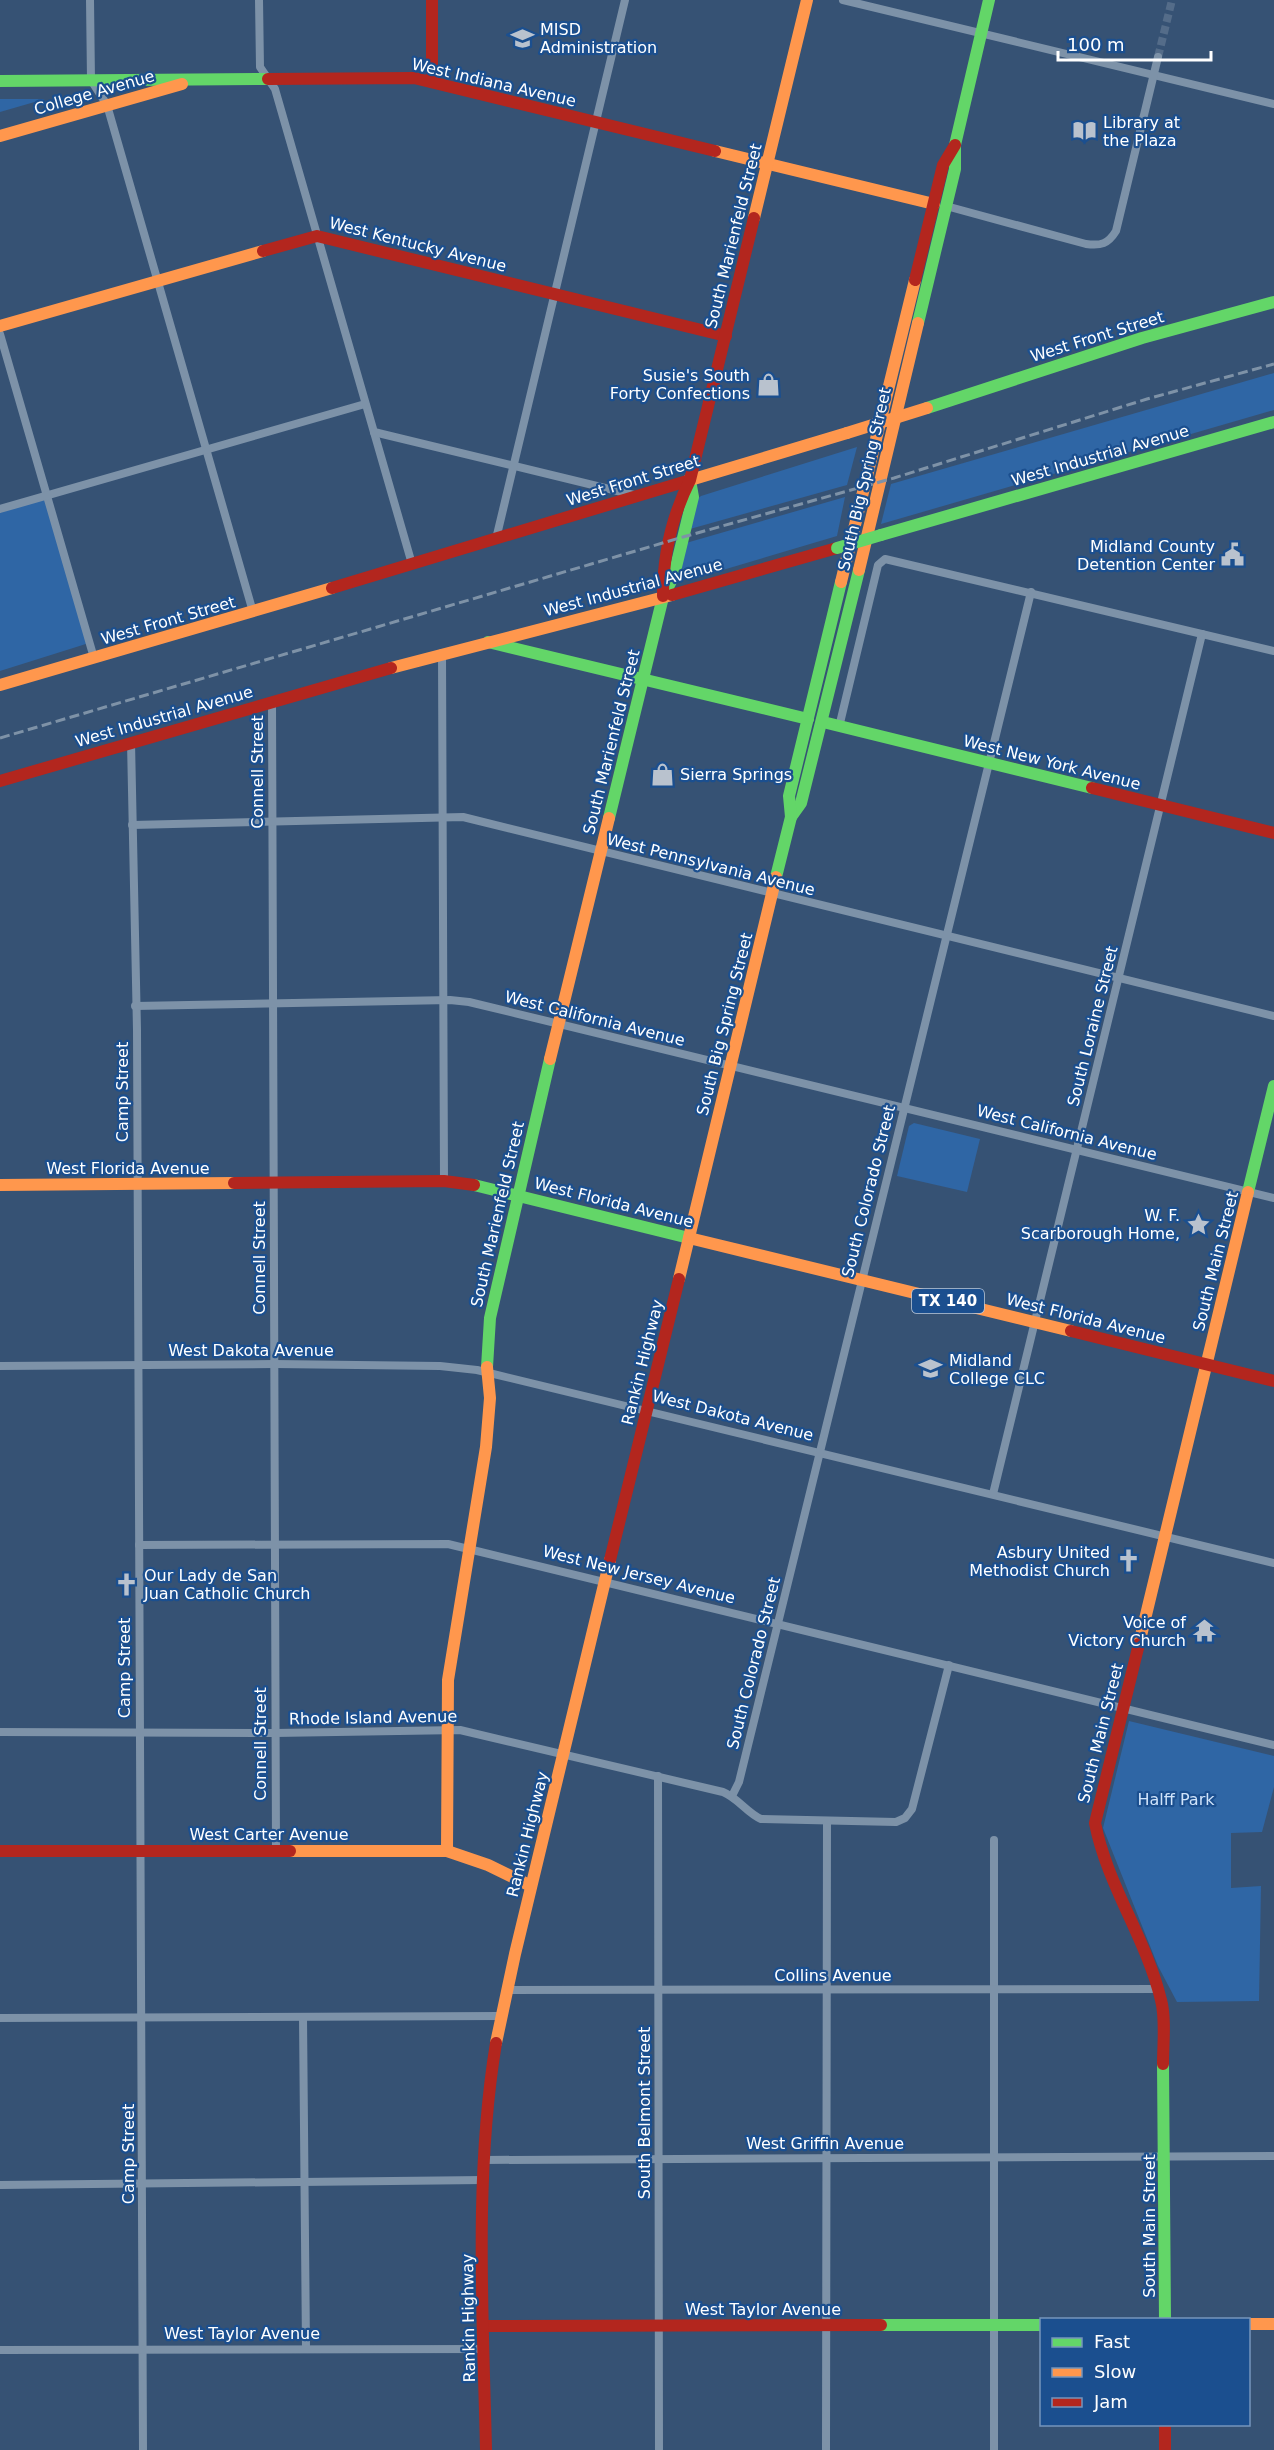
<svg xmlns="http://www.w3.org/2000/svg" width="1274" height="2450" viewBox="0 0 1274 2450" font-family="'DejaVu Sans',sans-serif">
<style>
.green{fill:#2f66a5}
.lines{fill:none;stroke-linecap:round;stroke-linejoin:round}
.street-tunnel{stroke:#546c89;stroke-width:8;stroke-dasharray:8 4;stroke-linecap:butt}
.street{stroke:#7d92a8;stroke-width:8}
.fast{stroke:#63d668;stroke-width:12}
.slow{stroke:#ff974d;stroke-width:12}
.jam{stroke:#b3261e;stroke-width:12}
.rail{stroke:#7e92a7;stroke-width:3;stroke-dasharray:10 4.5;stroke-linecap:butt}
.fast-bridge{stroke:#63d668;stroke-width:12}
.slow-bridge{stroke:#ff974d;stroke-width:12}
.labels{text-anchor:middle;stroke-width:4.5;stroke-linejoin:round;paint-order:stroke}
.shield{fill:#1b4f8f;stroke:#bbcadd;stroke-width:1.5}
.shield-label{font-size:15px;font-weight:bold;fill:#fff}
.poi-label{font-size:16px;fill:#fff;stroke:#1b4f8f;text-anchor:start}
.street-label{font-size:16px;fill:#fff;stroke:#1b4f8f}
.park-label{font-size:16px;fill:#cfe3fa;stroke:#1b4f8f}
</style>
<rect width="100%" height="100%" fill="#365274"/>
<g class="green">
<polygon points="0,99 45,99 0,112"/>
<polygon points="1274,373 1274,410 881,524 891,484"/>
<polygon points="857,447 847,485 690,529 697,499 701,496"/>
<polygon points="47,496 89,643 0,671 0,509"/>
<path d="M845 497 837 536 689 580C676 571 684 556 686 543Z"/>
<polygon points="914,1123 980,1139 967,1192 897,1176 909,1126"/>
<polygon points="1129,1721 1274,1756 1274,1787 1262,1832 1231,1833 1231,1888 1261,1886 1259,2001 1177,2002 1158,1966 1103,1828"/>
</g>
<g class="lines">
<polyline class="street-tunnel" points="1158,57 1172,0"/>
<g class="street">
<polyline points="90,0 91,80 107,105 253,612"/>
<polyline points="259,0 260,67 275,89 412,564"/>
<polyline points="843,0 1274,104"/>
<path d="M946 206 1086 244C1101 246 1108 244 1116 231L1158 57"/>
<polyline points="0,334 94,658"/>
<polyline points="374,432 634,495"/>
<polyline points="0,509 365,404"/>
<polyline points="496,539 625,0"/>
<polyline points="442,653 444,1181"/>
<polyline points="272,702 276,1850"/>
<polyline points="839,727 878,565 885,559 1274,651"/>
<polyline points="131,742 137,1030 143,2450"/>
<polyline points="132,825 463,817 1274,1016"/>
<polyline points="135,1006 450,1000 469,1002 1274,1198"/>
<polyline points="0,1366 274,1364 440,1366 477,1370 1274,1563"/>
<polyline points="993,1494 1202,634"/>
<polyline points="139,1545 448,1544 1274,1745"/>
<path d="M0 1732 275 1733 460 1730 723 1792C738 1798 747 1813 761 1819L896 1822 905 1818 912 1809 949 1665"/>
<polyline points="658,1776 659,2450"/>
<polyline points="732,1796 739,1782 1031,592"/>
<polyline points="994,1840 994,2450"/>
<polyline points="507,1990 1159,1989"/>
<polyline points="303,2017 306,2349"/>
<polyline points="0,2018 501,2016"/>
<polyline points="484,2160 1274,2156"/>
<polyline points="0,2185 484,2180"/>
<polyline points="0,2350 485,2349"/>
<polyline points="826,2450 827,1821"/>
</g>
<g class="fast">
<polyline points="0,81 268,79"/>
<polyline points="918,323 955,169 955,145 989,0"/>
<polyline points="927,408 1142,338 1274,302"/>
<polyline points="881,535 1274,422"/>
<polyline points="488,642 808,719"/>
<polyline points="823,722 1092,788"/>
<polyline points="791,817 801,803 859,570"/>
<polyline points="609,818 663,597 674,575 693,497 690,480"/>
<polyline points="776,877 791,817 789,796 841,582"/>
<polyline points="474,1185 689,1238"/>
<polyline points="1248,1192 1274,1086"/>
<polyline points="487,1367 490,1318 550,1059"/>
<polyline points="1163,2064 1165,2320"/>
<polyline points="881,2325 1042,2325"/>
</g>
<g class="slow">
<polyline points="0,136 182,84"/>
<polyline points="715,151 934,204"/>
<polyline points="754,218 807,0"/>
<polyline points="0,326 263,251"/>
<polyline points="687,481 847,433"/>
<polyline points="859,570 918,323"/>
<polyline points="841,582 915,280"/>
<polyline points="391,668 672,595"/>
<polyline points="0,685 332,588"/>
<polyline points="550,1059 609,818"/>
<polyline points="0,1185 234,1183"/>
<polyline points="689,1238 1071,1331"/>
<polyline points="679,1279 776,877"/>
<polyline points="1139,1644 1248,1192"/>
<polyline points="290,1851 447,1851 488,1865 531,1886"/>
<polyline points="447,1851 448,1680 486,1447 490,1398 487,1367"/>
<polyline points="496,2043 515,1954 610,1560"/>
<polyline points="1248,2324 1274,2324"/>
</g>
<g class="jam">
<polyline points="432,0 432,82"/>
<polyline points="268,79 414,78 715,151"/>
<polyline points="263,251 317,236 726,336"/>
<polyline points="915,280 943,165 955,145"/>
<polyline points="332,588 687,481"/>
<polyline points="672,595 837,548"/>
<path d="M663 596C663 556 672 516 690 480L754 218"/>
<polyline points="0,781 391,668"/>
<polyline points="1092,788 1274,833"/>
<polyline points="234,1183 444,1181 474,1185"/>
<polyline points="1071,1331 1274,1381"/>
<polyline points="610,1560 679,1279"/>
<path d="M1139 1644 1095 1823C1107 1885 1146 1938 1161 2000 1166 2019 1163 2044 1163 2064"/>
<polyline points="0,1851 290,1851"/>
<polyline points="484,2326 881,2325"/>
<polyline points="1165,2424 1165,2450"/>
<path d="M486 2450C483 2315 474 2177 496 2043"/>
</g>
<polyline class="rail" points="0,738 683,537 894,478 1147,399 1274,364"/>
<polyline class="fast-bridge" points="837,548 881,535"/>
<polyline class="slow-bridge" points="847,433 927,408"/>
</g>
<defs>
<symbol id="school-bare" viewBox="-9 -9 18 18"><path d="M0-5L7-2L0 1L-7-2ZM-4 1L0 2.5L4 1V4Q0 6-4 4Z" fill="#b9c2ce" stroke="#1b4f8f" stroke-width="2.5" paint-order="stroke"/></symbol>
<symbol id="library-bare" viewBox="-9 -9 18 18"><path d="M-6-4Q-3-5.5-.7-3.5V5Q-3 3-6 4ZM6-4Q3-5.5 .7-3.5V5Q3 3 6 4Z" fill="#b9c2ce" stroke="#1b4f8f" stroke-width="2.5" paint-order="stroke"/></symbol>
<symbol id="shop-bare" viewBox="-9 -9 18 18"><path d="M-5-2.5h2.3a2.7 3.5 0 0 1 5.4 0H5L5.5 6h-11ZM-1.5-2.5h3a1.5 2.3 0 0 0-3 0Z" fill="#b9c2ce" stroke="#1b4f8f" stroke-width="2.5" paint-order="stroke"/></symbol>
<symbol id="civic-bare" viewBox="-9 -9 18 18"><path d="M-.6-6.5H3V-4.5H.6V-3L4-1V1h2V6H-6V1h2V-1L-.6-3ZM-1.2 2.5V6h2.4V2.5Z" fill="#b9c2ce" stroke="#1b4f8f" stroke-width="2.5" paint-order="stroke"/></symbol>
<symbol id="sight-bare" viewBox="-9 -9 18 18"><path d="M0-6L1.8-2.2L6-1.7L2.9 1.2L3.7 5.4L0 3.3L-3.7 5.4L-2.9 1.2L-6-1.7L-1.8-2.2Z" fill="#b9c2ce" stroke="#1b4f8f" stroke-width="2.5" paint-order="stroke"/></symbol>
<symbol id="university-bare" viewBox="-9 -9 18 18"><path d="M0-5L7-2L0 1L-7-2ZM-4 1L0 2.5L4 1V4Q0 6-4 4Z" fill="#b9c2ce" stroke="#1b4f8f" stroke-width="2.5" paint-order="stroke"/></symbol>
<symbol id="church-bare" viewBox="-9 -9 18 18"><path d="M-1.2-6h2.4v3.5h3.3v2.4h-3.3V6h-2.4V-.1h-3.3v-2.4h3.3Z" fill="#b9c2ce" stroke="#1b4f8f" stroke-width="2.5" paint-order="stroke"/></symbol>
<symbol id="temple-bare" viewBox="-9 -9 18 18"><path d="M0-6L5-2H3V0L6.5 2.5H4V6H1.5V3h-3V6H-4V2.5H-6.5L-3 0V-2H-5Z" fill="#b9c2ce" stroke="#1b4f8f" stroke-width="2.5" paint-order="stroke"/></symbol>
</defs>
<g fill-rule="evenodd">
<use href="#school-bare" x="506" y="22" width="33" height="33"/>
<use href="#library-bare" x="1068" y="114" width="33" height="33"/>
<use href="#shop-bare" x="752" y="368" width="33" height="33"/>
<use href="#civic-bare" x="1216" y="538" width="33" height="33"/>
<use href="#shop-bare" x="646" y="758" width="33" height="33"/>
<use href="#sight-bare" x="1182" y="1208" width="33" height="33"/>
<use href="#university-bare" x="914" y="1352" width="33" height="33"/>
<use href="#church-bare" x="1112" y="1544" width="33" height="33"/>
<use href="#church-bare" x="110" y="1568" width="33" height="33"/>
<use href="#temple-bare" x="1188" y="1614" width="33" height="33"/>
</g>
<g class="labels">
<rect class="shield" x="912" y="1289" width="72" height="24" rx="4.5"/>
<g class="shield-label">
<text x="948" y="1306">TX 140</text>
</g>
<g class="poi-label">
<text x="540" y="35">MISD<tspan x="540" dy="18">Administration</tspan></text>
<text x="1103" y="128">Library at<tspan x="1103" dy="18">the Plaza</tspan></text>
<text x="750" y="381" text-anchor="end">Susie's South<tspan x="750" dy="18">Forty Confections</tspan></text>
<text x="1215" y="552" text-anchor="end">Midland County<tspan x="1215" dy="18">Detention Center</tspan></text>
<text x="680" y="780">Sierra Springs</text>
<text x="1180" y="1221" text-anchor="end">W. F.<tspan x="1180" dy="18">Scarborough Home,</tspan></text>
<text x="949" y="1366">Midland<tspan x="949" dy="18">College CLC</tspan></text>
<text x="1110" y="1558" text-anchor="end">Asbury United<tspan x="1110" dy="18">Methodist Church</tspan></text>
<text x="144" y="1581">Our Lady de San<tspan x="144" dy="18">Juan Catholic Church</tspan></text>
<text x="1186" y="1628" text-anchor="end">Voice of<tspan x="1186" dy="18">Victory Church</tspan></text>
</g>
<g class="street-label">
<text transform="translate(494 82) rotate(13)" y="6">West Indiana Avenue</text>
<text transform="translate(94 92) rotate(-16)" y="6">College Avenue</text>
<text transform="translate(733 236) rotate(-76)" y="6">South Marienfeld Street</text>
<text transform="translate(418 244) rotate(14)" y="6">West Kentucky Avenue</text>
<text transform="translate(1097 336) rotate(-17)" y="6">West Front Street</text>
<text transform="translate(1100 455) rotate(-16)" y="6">West Industrial Avenue</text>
<text transform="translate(864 479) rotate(-77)" y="6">South Big Spring Street</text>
<text transform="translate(633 480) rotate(-17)" y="6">West Front Street</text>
<text transform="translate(633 587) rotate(-15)" y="6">West Industrial Avenue</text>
<text transform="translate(168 620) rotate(-16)" y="6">West Front Street</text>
<text transform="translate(164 716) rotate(-16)" y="6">West Industrial Avenue</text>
<text transform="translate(611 742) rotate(-76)" y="6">South Marienfeld Street</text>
<text transform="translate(1052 762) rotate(14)" y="6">West New York Avenue</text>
<text transform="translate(257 772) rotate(-90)" y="6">Connell Street</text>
<text transform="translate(711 864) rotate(14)" y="6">West Pennsylvania Avenue</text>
<text transform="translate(595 1018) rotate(14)" y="6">West California Avenue</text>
<text transform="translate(724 1024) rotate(-76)" y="6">South Big Spring Street</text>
<text transform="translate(1092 1026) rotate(-76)" y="6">South Loraine Street</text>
<text transform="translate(122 1092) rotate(-90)" y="6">Camp Street</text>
<text transform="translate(1067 1132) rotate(14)" y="6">West California Avenue</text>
<text x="128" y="1174">West Florida Avenue</text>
<text transform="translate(868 1191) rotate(-76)" y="6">South Colorado Street</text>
<text transform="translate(614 1202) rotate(14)" y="6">West Florida Avenue</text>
<text transform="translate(497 1214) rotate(-77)" y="6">South Marienfeld Street</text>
<text transform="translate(259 1258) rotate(-90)" y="6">Connell Street</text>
<text transform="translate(1215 1261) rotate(-76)" y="6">South Main Street</text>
<text transform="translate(1086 1318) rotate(14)" y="6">West Florida Avenue</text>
<text x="251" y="1356">West Dakota Avenue</text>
<text transform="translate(642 1362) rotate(-76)" y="6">Rankin Highway</text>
<text transform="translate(733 1415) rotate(14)" y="6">West Dakota Avenue</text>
<text transform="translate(639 1574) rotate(14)" y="6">West New Jersey Avenue</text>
<text transform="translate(753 1663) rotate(-76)" y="6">South Colorado Street</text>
<text transform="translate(124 1668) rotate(-90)" y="6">Camp Street</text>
<text transform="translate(373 1717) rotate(-1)" y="6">Rhode Island Avenue</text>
<text transform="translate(1100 1733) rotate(-76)" y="6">South Main Street</text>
<text transform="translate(260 1744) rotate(-90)" y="6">Connell Street</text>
<text x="269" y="1840">West Carter Avenue</text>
<text transform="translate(527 1834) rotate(-76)" y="6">Rankin Highway</text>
<text x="833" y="1981">Collins Avenue</text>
<text transform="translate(644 2113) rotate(-90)" y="6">South Belmont Street</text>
<text x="825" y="2149">West Griffin Avenue</text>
<text transform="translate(128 2154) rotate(-90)" y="6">Camp Street</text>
<text transform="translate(1149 2226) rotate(-90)" y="6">South Main Street</text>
<text x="763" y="2315">West Taylor Avenue</text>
<text transform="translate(468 2318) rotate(-91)" y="6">Rankin Highway</text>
<text x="242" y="2339">West Taylor Avenue</text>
</g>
<g class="park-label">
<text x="1176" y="1805">Halff Park</text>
</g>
</g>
<rect x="1040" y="2318" width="210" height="108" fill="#1b4f8f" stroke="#7695bc" stroke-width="1.5"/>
<rect x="1052" y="2338" width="30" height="9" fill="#63d668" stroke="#7695bc" stroke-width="1.5"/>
<text x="1094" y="2348" font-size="18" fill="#ffffff">Fast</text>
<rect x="1052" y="2368" width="30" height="9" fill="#ff974d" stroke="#7695bc" stroke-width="1.5"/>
<text x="1094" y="2378" font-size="18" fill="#ffffff">Slow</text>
<rect x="1052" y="2398" width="30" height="9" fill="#b3261e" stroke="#7695bc" stroke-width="1.5"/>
<text x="1094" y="2408" font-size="18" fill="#ffffff">Jam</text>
<path d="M1058 51v9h153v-9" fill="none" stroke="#ffffff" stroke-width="3"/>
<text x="1067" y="51" font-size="18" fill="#ffffff" stroke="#1b4f8f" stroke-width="4.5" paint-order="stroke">100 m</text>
</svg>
